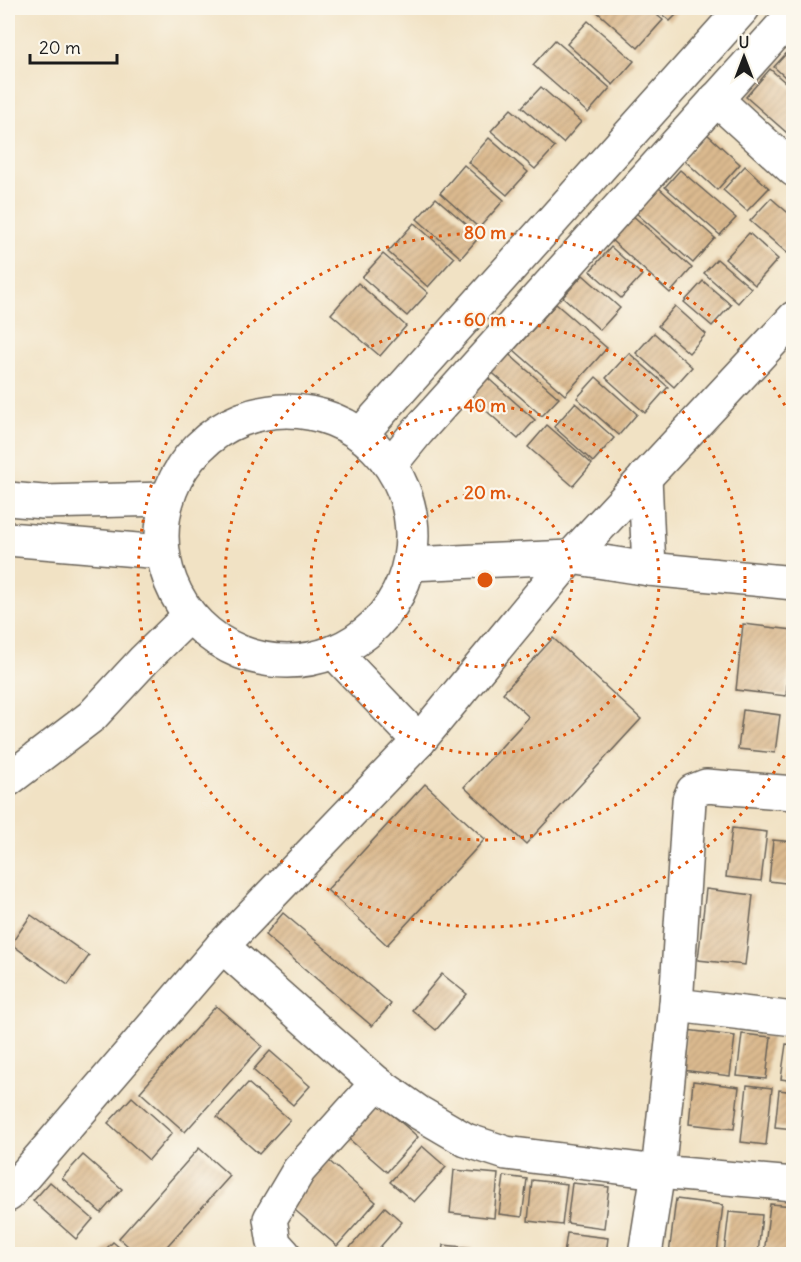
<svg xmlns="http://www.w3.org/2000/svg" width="801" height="1262" viewBox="0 0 801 1262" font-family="Delius,sans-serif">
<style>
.building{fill:url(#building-hatch)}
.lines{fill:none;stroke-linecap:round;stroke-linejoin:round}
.street-casing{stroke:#676157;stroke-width:36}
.street{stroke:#fff;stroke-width:33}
.ring{fill:none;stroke:#de560d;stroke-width:3;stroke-dasharray:3 6}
.centre{fill:#de560d;stroke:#fbf7ec;stroke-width:3}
.ring-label{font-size:18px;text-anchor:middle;font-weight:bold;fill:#de560d;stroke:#fbf7ec;stroke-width:4.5;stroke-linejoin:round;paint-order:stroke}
</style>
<defs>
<pattern id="building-hatch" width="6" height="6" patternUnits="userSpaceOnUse" patternTransform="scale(1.5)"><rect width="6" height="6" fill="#dbba8f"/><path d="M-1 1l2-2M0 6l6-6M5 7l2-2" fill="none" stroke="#bb9f7b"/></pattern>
</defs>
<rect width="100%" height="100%" fill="#fbf7ec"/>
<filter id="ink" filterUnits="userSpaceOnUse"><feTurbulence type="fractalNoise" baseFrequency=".0167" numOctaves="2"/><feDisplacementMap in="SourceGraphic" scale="12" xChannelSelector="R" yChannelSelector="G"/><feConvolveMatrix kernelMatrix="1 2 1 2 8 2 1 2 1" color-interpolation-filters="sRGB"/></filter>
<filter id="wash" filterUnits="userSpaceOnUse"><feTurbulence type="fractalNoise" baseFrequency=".008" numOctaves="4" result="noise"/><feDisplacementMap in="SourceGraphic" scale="24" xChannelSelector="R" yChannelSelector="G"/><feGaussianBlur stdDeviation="1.35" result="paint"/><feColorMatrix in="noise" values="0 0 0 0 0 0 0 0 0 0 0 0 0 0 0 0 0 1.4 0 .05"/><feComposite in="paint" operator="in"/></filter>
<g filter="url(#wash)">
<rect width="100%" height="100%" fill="#f1e2c4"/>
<g id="blocks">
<g class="building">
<polygon points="597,8 648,8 663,20 638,48 595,10"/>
<polygon points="654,8 683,8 670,21"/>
<polygon points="588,21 634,61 613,85 567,44"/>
<polygon points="555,40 610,88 588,113 533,65"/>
<polygon points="794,45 794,85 774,67"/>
<polygon points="770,69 794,90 794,139 746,97"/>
<polygon points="541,87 581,122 563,143 522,107"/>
<polygon points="511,109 555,147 535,169 491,131"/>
<polygon points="707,134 740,164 717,190 684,160"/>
<polygon points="489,138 528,172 507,195 468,162"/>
<polygon points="464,165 504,200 479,228 440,193"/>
<polygon points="745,166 769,188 747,211 723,190"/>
<polygon points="680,170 736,218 720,235 665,187"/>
<polygon points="659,188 715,238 693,263 636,213"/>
<polygon points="436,198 480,236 461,258 417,219"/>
<polygon points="771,198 794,218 794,246 787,253 750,221"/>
<polygon points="631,214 692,268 670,293 609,238"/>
<polygon points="414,223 454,258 428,287 388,252"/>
<polygon points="749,233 778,259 755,285 725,259"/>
<polygon points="611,247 642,275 621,298 590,271"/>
<polygon points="383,254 428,293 407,316 362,277"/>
<polygon points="717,259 751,288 738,303 704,273"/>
<polygon points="583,275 620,308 600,330 563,297"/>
<polygon points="703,281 731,305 712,326 684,302"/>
<polygon points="358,283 406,326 380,356 331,314"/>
<polygon points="556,304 607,348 565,395 514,350"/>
<polygon points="675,306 706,334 689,353 658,326"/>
<polygon points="654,333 692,367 674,387 636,353"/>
<polygon points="504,350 559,398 542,416 487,368"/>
<polygon points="629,353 668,387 645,413 606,378"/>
<polygon points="481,372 535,420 518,439 464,391"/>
<polygon points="596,377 637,414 619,435 577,398"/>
<polygon points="575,403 614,438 593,462 554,427"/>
<polygon points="547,425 592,464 573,486 528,447"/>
<polygon points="743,624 793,630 786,696 736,690"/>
<polygon points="553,638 641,719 526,844 464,787 529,717 503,693"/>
<polygon points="743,710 780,715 775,753 738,749"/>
<polygon points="425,784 485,839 387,945 327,890"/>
<polygon points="732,828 767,832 761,881 726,877"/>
<polygon points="773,840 794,842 794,884 769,881"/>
<polygon points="706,889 753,895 745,965 698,960"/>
<polygon points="283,913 391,1004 372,1026 265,935"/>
<polygon points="31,915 89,956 68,985 11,944"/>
<polygon points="442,974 467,994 436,1030 412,1010"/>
<polygon points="216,1006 262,1046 185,1132 140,1092"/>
<polygon points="686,1030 735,1036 730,1076 682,1070"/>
<polygon points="742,1034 771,1037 766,1079 737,1076"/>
<polygon points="786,1044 794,1045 794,1081 781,1079"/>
<polygon points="270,1051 310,1086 293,1105 253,1070"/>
<polygon points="693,1081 739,1087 734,1129 689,1124"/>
<polygon points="248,1083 290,1120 259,1154 217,1117"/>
<polygon points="747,1085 772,1088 766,1145 741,1142"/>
<polygon points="779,1090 794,1092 794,1129 775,1127"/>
<polygon points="132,1097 172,1133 149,1160 108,1123"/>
<polygon points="380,1104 418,1137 387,1172 349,1139"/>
<polygon points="422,1146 446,1167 414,1202 390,1182"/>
<polygon points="199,1148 230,1176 160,1254 137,1254 119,1238"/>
<polygon points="83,1155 122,1189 101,1213 62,1178"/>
<polygon points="328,1160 376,1202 337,1246 289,1205"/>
<polygon points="454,1170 498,1174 494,1218 450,1213"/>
<polygon points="504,1176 527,1179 522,1217 499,1214"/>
<polygon points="532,1180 567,1184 562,1225 528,1221"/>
<polygon points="50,1182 93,1219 76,1239 33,1201"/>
<polygon points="572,1183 609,1187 604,1228 567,1223"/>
<polygon points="676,1199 723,1205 717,1254 669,1254"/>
<polygon points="770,1204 794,1206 794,1254 764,1254"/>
<polygon points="385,1207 402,1222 374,1254 347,1254 345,1253"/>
<polygon points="729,1212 762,1215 758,1254 724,1254"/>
<polygon points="567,1233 608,1238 606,1254 564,1254"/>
<polygon points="113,1242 127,1254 101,1254"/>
<polygon points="443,1245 473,1248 472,1254 442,1254"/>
<polygon points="479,1251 500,1253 500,1254 478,1254"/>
</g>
</g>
</g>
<g filter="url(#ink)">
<use href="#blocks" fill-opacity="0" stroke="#676157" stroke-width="1.5"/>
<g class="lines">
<defs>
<g id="street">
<polyline points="716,99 794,170"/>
<circle cx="287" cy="536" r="125"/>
<polyline points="361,434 743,8"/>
<polyline points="391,464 417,432 794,13"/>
<polyline points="645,477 649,569"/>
<polyline points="8,499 43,502 166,499"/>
<polyline points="8,539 161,552"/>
<polyline points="410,564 571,557 649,569 794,583"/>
<polyline points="335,653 419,741"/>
<polyline points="8,780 92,716 144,660 189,616"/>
<polyline points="222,946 377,1083 418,1112 466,1140 506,1153 658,1172 794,1184"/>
<polyline points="676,1005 794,1019"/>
<polyline points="8,1195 222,946 419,741 571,557 794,318"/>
<polyline points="284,1254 274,1243 270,1219 299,1170 377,1083"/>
<polyline points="645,1254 658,1172 676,1005 689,800 693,791 706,786 794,793"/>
</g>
</defs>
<use href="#street" class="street-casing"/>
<use href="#street" class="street"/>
</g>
</g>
<g class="ring">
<circle cx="485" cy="580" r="87"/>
<circle cx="485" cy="580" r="174"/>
<circle cx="485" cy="580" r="260"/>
<path d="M793 740A347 347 0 1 1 793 420"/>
</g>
<circle cx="485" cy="580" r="9" class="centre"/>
<g class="ring-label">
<text x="485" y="239">80 m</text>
<text x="485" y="326">60 m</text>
<text x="485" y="412">40 m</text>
<text x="485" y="499">20 m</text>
</g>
<rect width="801" height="1262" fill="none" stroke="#fbf7ec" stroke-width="30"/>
<g transform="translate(744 57)" stroke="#fbf7ec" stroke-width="4.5" paint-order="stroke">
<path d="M0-4.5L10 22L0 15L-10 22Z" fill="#1c1c1c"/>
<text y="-9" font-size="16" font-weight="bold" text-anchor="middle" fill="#1c1c1c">U</text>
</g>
<path d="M30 54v9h87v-9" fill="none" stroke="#1c1c1c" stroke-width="3"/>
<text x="39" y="54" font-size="18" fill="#1c1c1c" stroke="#fbf7ec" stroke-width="4.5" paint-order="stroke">20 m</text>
</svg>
